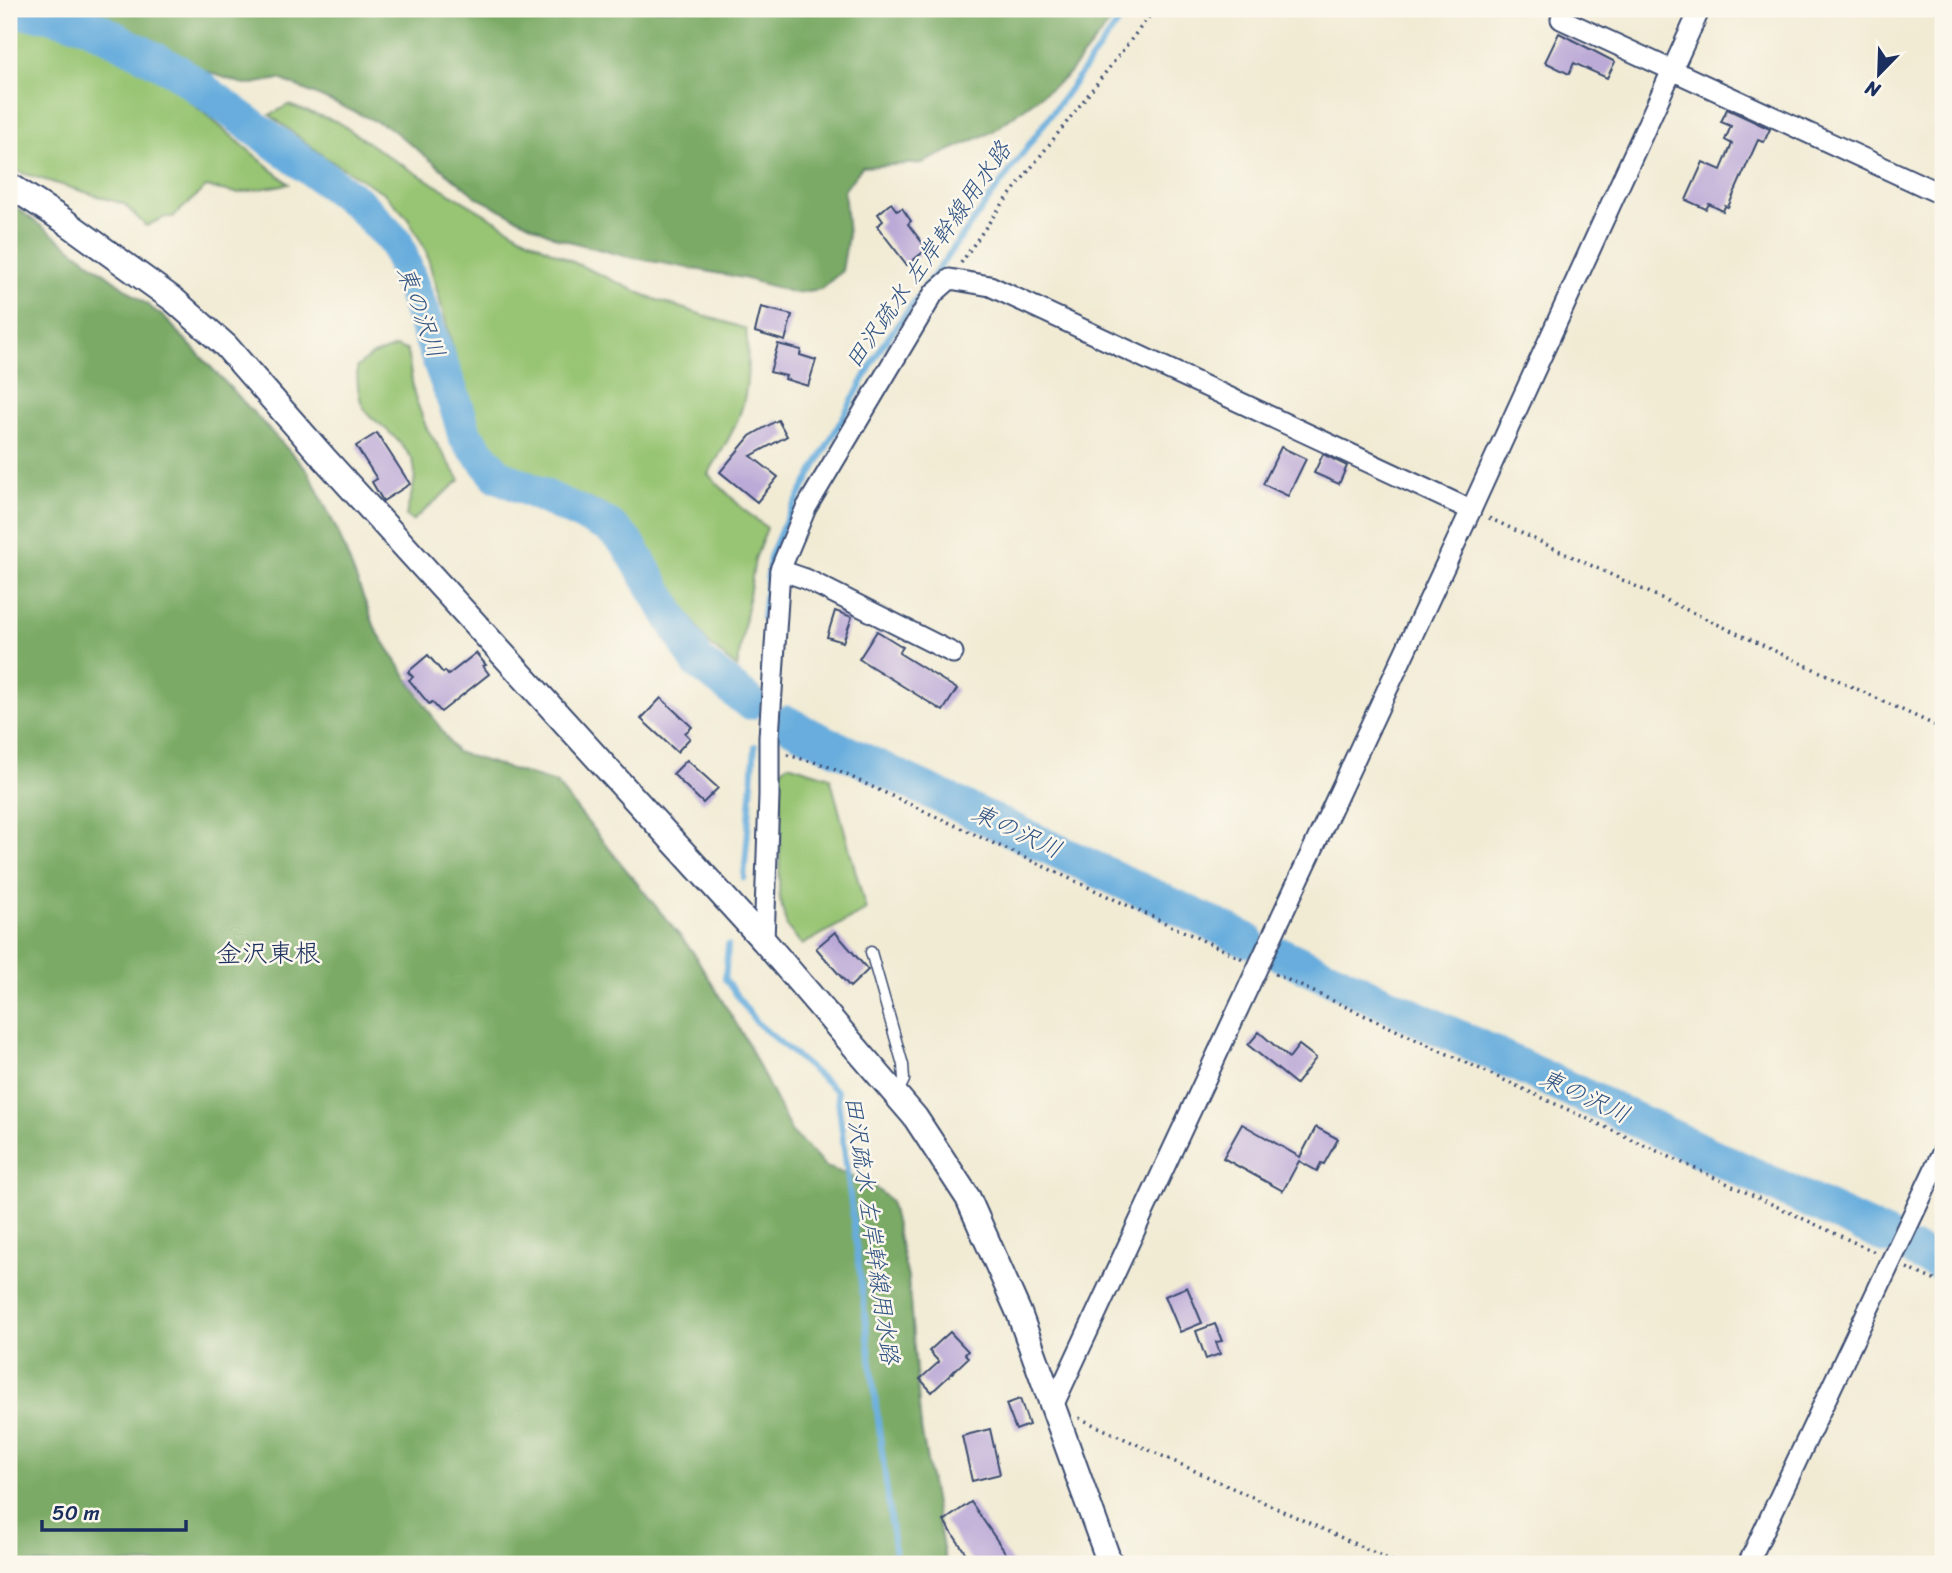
<svg xmlns="http://www.w3.org/2000/svg" width="1952" height="1573" viewBox="0 0 1952 1573" font-family="Sriracha,'Klee One',sans-serif">
<style>
.green{fill:#98c573;stroke:#5a7a68;stroke-width:2}
.forest{fill:#7aaa65;stroke:#4a6c62;stroke-width:2}
.lines{fill:none;stroke-linecap:round;stroke-linejoin:round}
.stream{stroke:#68addd;stroke-width:6}
.river{stroke:#68addd;stroke-width:35}
.building{fill:#bba9d7}
.service-casing{stroke:#3b4b70;stroke-width:13}
.minor-casing{stroke:#3b4b70;stroke-width:23}
.tertiary-casing{stroke:#3b4b70;stroke-width:28}
.path{stroke:#3b4b70;stroke-width:3.5;stroke-dasharray:2 5;stroke-linecap:butt}
.service{stroke:#fff;stroke-width:10}
.minor{stroke:#fff;stroke-width:19}
.tertiary{stroke:#fff;stroke-width:24}
.labels{text-anchor:middle;stroke-width:5;stroke-linejoin:round;paint-order:stroke}
.water-label{font-size:24px;font-style:italic;fill:#325584;stroke:#fbf7ec}
.quarter-label{font-size:26px;fill:#1b2f5e;stroke:#fbf7ec}
</style>
<rect width="100%" height="100%" fill="#fbf7ec"/>
<filter id="ink" filterUnits="userSpaceOnUse"><feTurbulence type="fractalNoise" baseFrequency=".0143" numOctaves="2"/><feDisplacementMap in="SourceGraphic" scale="14" xChannelSelector="R" yChannelSelector="G"/><feConvolveMatrix kernelMatrix="1 2 1 2 8 2 1 2 1" color-interpolation-filters="sRGB"/></filter>
<filter id="wash" filterUnits="userSpaceOnUse"><feTurbulence type="fractalNoise" baseFrequency=".00686" numOctaves="4" result="noise"/><feDisplacementMap in="SourceGraphic" scale="28" xChannelSelector="R" yChannelSelector="G"/><feGaussianBlur stdDeviation="1.57" result="paint"/><feColorMatrix in="noise" values="0 0 0 0 0 0 0 0 0 0 0 0 0 0 0 0 0 1.4 0 .05"/><feComposite in="paint" operator="in"/></filter>
<g filter="url(#wash)">
<rect width="100%" height="100%" fill="#f1ebd4"/>
<g class="green">
<polygon points="42,25 80,32 119,51 185,97 289,184 237,193 206,187 173,217 165,217 146,226 124,204 9,169 9,26"/>
<path d="M288 105 338 122 389 157 522 236 573 262 651 298 746 329C753 397 742 418 708 474L744 510 767 528 755 559 737 668 706 641 643 540 630 525 606 506 527 475 505 461 485 440 469 406 426 251 408 218 384 193 326 158 270 115Z"/>
<path d="M396 347 407 350 414 394 426 427 460 480 412 521 406 516C409 499 419 479 413 462 412 457 407 452 404 448 375 410 357 426 357 367L371 356Z"/>
<polygon points="788,764 830,777 866,910 802,945 787,927 779,895 781,770"/>
</g>
<g class="forest">
<polygon points="57,9 56,9 1121,9 1066,77 992,132 922,163 862,167 844,190 848,235 842,271 821,289 795,293 743,278 624,256 557,238 478,198 389,127 280,79 246,85 205,71"/>
<polygon points="9,202 165,318 308,471 338,532 376,630 456,752 556,783 693,952 746,1040 791,1131 826,1167 868,1182 890,1200 908,1278 921,1428 946,1564 9,1564"/>
</g>
<g class="lines">
<g class="stream">
<polyline points="763,618 770,557 783,526 882,346 1128,9"/>
<polyline points="744,878 755,746"/>
<polyline points="728,945 725,979 756,1022 837,1091 896,1564"/>
</g>
<g class="river">
<polyline points="9,11 47,14 89,25 177,71 359,204 396,243 459,414 465,436 497,475 609,526 628,544 698,662 749,702"/>
<polyline points="787,723 803,732 1247,940"/>
<polyline points="1282,955 1887,1237"/>
<polyline points="1916,1252 1943,1265"/>
</g>
</g>
<g id="blocks">
<g class="building">
<polygon points="1559,33 1615,62 1607,78 1574,63 1569,74 1545,62"/>
<polygon points="1727,109 1770,129 1764,142 1758,140 1728,207 1725,206 1723,211 1709,204 1706,209 1686,200 1703,162 1721,170 1732,144 1725,140 1731,126 1721,122"/>
<polygon points="891,203 897,211 902,208 911,221 908,224 927,249 907,265 877,226 883,221 878,214"/>
<polygon points="761,307 792,315 785,341 755,332"/>
<polygon points="778,344 801,350 800,355 816,360 808,386 785,379 786,376 770,372"/>
<polygon points="778,420 787,436 751,456 778,477 757,502 720,472 750,436"/>
<polygon points="377,433 410,484 383,501 372,482 377,479 356,446"/>
<polygon points="1281,447 1306,459 1288,496 1263,484"/>
<polygon points="1323,454 1347,466 1339,484 1314,473"/>
<polygon points="835,611 852,617 843,642 827,637"/>
<polygon points="877,631 903,647 899,653 957,689 943,711 859,659"/>
<polygon points="476,653 486,665 483,666 489,674 441,712 432,702 429,704 409,680 413,677 408,672 428,655 443,673 445,671 448,675"/>
<polygon points="661,698 692,727 685,733 690,738 677,752 641,719"/>
<polygon points="687,760 718,788 703,803 673,774"/>
<polygon points="835,932 868,970 850,987 816,948"/>
<polygon points="1259,1032 1289,1058 1299,1045 1316,1058 1296,1084 1248,1045"/>
<polygon points="1242,1124 1300,1157 1316,1127 1338,1139 1324,1164 1321,1163 1317,1171 1299,1161 1283,1191 1223,1158"/>
<polygon points="1187,1287 1202,1323 1180,1332 1165,1296"/>
<polygon points="1215,1324 1222,1341 1216,1342 1220,1354 1206,1359 1196,1331"/>
<polygon points="950,1332 968,1351 965,1354 968,1358 932,1392 920,1379 939,1362 929,1351"/>
<polygon points="1020,1399 1029,1425 1016,1430 1006,1404"/>
<polygon points="990,1429 1000,1474 972,1481 962,1436"/>
<polygon points="971,1502 1013,1564 973,1564 944,1521"/>
</g>
</g>
</g>
<g filter="url(#ink)">
<use href="#blocks" fill-opacity="0" stroke="#3b4b70" stroke-width="2"/>
<g class="lines">
<defs>
<polyline id="service" points="871,952 903,1065 904,1080 897,1094"/>
<g id="minor">
<polyline points="1561,19 1943,195"/>
<polyline points="780,570 806,579 953,653"/>
<polyline points="764,941 769,796 769,737 780,570 806,508 934,293 950,279 990,286 1471,510"/>
<polyline points="1053,1406 1471,510 1700,9"/>
<polyline points="1748,1564 1943,1151"/>
</g>
<polyline id="tertiary" points="9,185 63,220 174,300 226,346 324,458 764,941 915,1117 968,1198 1019,1313 1110,1564"/>
</defs>
<use href="#service" class="service-casing"/>
<use href="#minor" class="minor-casing"/>
<use href="#tertiary" class="tertiary-casing"/>
<g class="path">
<polyline points="1538,9 1546,13"/>
<polyline points="961,263 995,214 1155,9"/>
<polyline points="1489,518 1943,729"/>
<polyline points="787,755 825,765 1243,959"/>
<polyline points="1275,974 1875,1252"/>
<polyline points="1907,1268 1943,1284"/>
<polyline points="1079,1418 1399,1564"/>
</g>
<use href="#service" class="service"/>
<use href="#minor" class="minor"/>
<use href="#tertiary" class="tertiary"/>
</g>
</g>
<g class="labels">
<g class="water-label">
<text transform="translate(928 255) rotate(-55)" y="8">田沢疏水 左岸幹線用水路</text>
<text transform="translate(421 312) rotate(70)" y="8">東の沢川</text>
<text transform="translate(1017 831) rotate(25)" y="8">東の沢川</text>
<text transform="translate(1585 1096) rotate(25)" y="8">東の沢川</text>
<text transform="translate(872 1230) rotate(82)" y="8">田沢疏水 左岸幹線用水路</text>
</g>
<g class="quarter-label">
<text x="268" y="962">金沢東根</text>
</g>
</g>
<rect width="1952" height="1573" fill="none" stroke="#fbf7ec" stroke-width="35"/>
<g transform="translate(1879 74) rotate(203)" stroke="#fbf7ec" stroke-width="5" paint-order="stroke">
<path d="M0-5L12 26L0 18L-12 26Z" fill="#1b2f5e"/>
<text y="-10" font-size="19" font-weight="bold" text-anchor="middle" fill="#1b2f5e">N</text>
</g>
<path d="M42 1520v10h144v-10" fill="none" stroke="#1b2f5e" stroke-width="3.5"/>
<text x="52" y="1520" font-size="21" fill="#1b2f5e" stroke="#fbf7ec" stroke-width="5" paint-order="stroke">50 m</text>
</svg>
